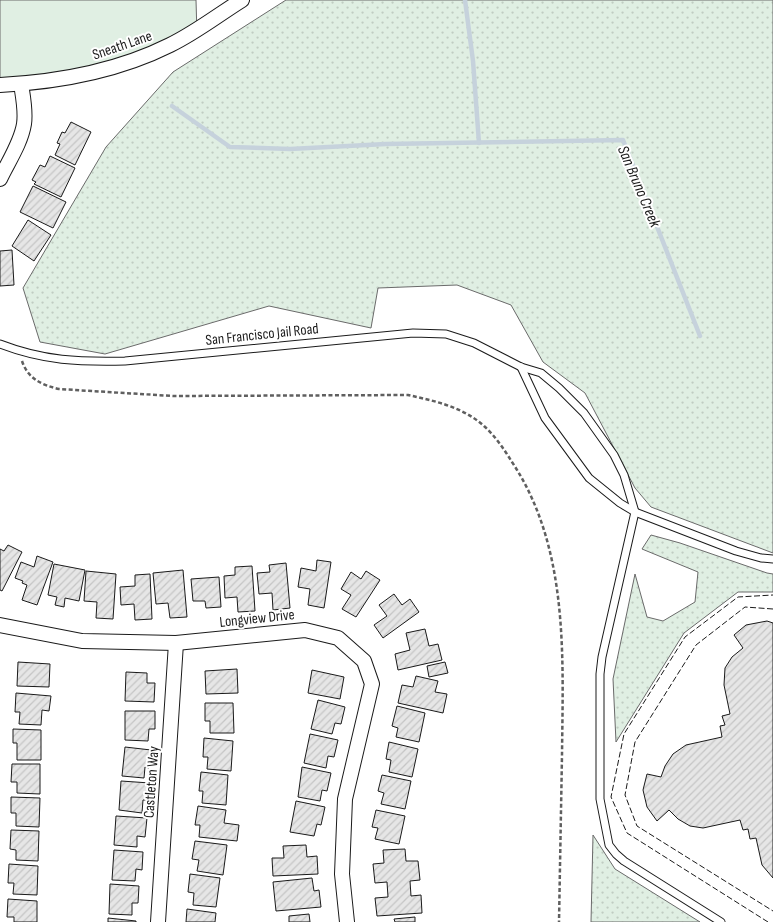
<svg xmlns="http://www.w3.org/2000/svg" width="773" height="922" viewBox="0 0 773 922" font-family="'Sofia Sans Condensed',sans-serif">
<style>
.grass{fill:url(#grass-dots);stroke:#6a6a6a}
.park{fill:#e0efe3;stroke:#6a6a6a}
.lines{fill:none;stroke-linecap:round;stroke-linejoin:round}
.stream{stroke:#c6d2dc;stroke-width:4.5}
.building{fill:url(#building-hatch);stroke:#1a1a1a}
.lane-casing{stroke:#1a1a1a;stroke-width:9}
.street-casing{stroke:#1a1a1a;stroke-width:16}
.path{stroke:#5f5f5f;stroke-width:2.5;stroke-dasharray:4 2.5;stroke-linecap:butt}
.lane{stroke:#fff;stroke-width:7}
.street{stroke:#fff;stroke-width:14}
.fence{stroke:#1a1a1a;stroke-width:1;stroke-dasharray:6 2.5;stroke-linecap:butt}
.labels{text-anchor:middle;stroke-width:4;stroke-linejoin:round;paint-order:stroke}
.street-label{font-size:15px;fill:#1a1a1a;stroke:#fff}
.water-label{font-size:16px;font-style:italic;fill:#1a1a1a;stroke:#fff}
</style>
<defs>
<pattern id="grass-dots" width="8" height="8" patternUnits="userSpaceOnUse" patternTransform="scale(1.25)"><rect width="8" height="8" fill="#e0efe3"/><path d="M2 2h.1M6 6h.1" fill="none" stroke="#c0ccc2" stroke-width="1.8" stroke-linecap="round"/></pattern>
<pattern id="building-hatch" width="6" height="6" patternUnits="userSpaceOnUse" patternTransform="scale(1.25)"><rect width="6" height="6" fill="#e6e6e6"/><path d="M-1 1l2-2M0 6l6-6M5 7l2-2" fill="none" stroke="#c5c5c5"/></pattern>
</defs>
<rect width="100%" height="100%" fill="#fff"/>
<g class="grass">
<polygon points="286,0 773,0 773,553 651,507 635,488 585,393 543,362 511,305 457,285 378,288 371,328 269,306 105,354 40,342 23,288 106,147 173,72"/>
<polygon points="651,535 680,543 767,573 773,574 773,592 738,592 684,633 616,742 613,679 635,574 647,617 663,621 695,602 698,572 642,549"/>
<polygon points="593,835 615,869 700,922 591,922"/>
</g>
<polygon class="park" points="0,0 196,0 197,35 143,58 0,87"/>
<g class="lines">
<g class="stream">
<polyline points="465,0 473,61 479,143"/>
<polyline points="172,106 230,147 290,149 386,144 623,140 700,336"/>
</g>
</g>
<g class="building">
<polygon points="71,122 91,132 75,165 55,155 60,144 57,143 62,132 65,133"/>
<polygon points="50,156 75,168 61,197 34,184 36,182 32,180 40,165 45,167"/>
<polygon points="33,186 66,202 53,228 20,212"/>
<polygon points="28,220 51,235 34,261 12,246"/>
<polygon points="12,250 14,285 0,286 0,251"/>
<polygon points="8,545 22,552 2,591 0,590 0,549 4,551"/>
<polygon points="37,556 53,562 37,605 22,600 27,585 22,583 23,581 15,578 21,562 34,567"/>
<polygon points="317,560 331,562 324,608 308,605 310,589 298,587 301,568 316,571"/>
<polygon points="286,563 290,608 273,610 272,593 259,594 257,573 270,572 269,565"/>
<polygon points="54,564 85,570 79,601 65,598 64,607 55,605 57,597 48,595"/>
<polygon points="252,566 255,611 238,612 237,597 225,598 224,576 235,575 235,567"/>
<polygon points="183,570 187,617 170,618 168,603 156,604 153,573"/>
<polygon points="86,571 116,574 113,619 96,618 97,602 84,601"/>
<polygon points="366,571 380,580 356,617 342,609 351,595 341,589 351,572 361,579"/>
<polygon points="150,574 152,619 135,620 134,604 121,605 120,587 135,586 135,575"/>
<polygon points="219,577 221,607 206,608 205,601 193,601 191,579"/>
<polygon points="394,594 402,605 410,599 419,612 383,638 374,625 387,616 379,605"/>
<polygon points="767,621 773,623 773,878 762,865 756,838 750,839 748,829 743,830 740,820 703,828 690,826 678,819 669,810 657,821 647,807 643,790 647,774 661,777 665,766 673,754 686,745 722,737 720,726 725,725 722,716 730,714 724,685 725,668 732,657 743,648 734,635 746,625"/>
<polygon points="425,629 429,646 438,644 442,660 398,670 395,654 410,650 406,633"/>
<polygon points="18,662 50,664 49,687 17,686"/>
<polygon points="445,662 448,673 429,677 427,666"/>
<polygon points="237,669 238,693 206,694 205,671"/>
<polygon points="312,670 344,677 340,699 308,693"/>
<polygon points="126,672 147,673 147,683 155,683 154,702 125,701"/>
<polygon points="416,676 438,681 435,692 447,694 443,713 398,703 402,685 413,687"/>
<polygon points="16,693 51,696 49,711 42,710 41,725 19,724 20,712 15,712"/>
<polygon points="318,700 345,707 341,724 335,723 332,734 311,729"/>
<polygon points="205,703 233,703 234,733 210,733 210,721 205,721"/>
<polygon points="397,706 425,713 419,742 396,737 398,728 392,726"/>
<polygon points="125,711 155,711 155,729 149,729 148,741 125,740"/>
<polygon points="13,729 41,730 41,760 17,760 17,743 13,743"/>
<polygon points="310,734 338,740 334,757 328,756 326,768 304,763"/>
<polygon points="204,738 233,741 231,771 207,769 208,757 203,757"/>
<polygon points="389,742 418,749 412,777 389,772 391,760 386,759"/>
<polygon points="125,747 151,750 149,768 145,767 144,778 122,776"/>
<polygon points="12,764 40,764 40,794 17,793 17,782 11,782"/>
<polygon points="302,767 331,773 327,791 322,790 320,801 298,797"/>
<polygon points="201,772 228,775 226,805 202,803 203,791 199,791"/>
<polygon points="382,775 411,781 405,809 381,804 384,793 378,791"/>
<polygon points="121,781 150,783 148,800 143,800 142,813 119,810"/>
<polygon points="11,797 40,798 39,827 16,826 16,813 11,813"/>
<polygon points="296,801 325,807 321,825 317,824 314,836 290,832"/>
<polygon points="198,806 226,810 224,823 239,825 237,841 199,837 200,825 195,825"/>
<polygon points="376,810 405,816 399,844 375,839 378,828 372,827"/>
<polygon points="116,816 147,818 145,837 137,836 137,847 114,845"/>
<polygon points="11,830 39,831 38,861 16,860 16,850 10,849"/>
<polygon points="195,841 227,845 223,875 197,871 199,860 192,859"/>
<polygon points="306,845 307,857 317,856 318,874 273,876 272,858 284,858 283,846"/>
<polygon points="405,849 406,861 418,861 420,880 410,881 411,896 421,895 422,913 377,916 375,898 388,897 387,882 375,883 373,864 384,863 383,850"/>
<polygon points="114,850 143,852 142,870 136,869 135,881 112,880"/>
<polygon points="9,864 38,866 37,895 13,894 14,883 8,883"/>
<polygon points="190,874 220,878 216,907 193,905 194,893 188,892"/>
<polygon points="312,878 314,891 319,890 321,907 276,911 273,882"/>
<polygon points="110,884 139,886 138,903 132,903 132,915 109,914"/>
<polygon points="8,899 37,901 37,922 14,922 14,917 7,917"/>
<polygon points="187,909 216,913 215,922 186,922"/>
<polygon points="309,914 310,922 289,922 289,916"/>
<polygon points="415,917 415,922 395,922 394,919"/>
<polygon points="108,918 136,921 136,922 108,922"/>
</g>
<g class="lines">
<defs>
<g id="lane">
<path d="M0 344C44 361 79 362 125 361L413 333 446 334 474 343 521 367 541 373 559 388 584 413 614 455 624 475 635 512 602 657 600 674V799L609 845 616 854 624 861 721 922"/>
<polyline points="521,367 545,418 589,478 620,503 635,512 736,551 761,558 773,559"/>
</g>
<g id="street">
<path d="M0 85C58 82 118 71 170 45 195 33 218 15 242 0"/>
<path d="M0 179C8 162 21 143 24 124 26 111 23 97 21 84"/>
<polyline points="0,625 82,641 176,643 305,630 338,638 364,661 372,684 345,799 342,874 347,922"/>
<polyline points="158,922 176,643"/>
</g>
</defs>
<use href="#lane" class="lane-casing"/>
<use href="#street" class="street-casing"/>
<path class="path" d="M22 361C28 379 42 385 59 389L173 396 408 395C435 401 463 407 484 426 495 436 504 449 512 462 569 548 563 656 562 755 561 811 560 866 559 922"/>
<use href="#lane" class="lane"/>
<use href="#street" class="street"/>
<g class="fence">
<polyline points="773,609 745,607 696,645 635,742 625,795 637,826 773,911"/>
<polyline points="768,922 627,833 611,797 624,734 685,637 738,597 773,595"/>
</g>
</g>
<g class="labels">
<g class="street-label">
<text transform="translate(122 45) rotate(-19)" y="5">Sneath Lane</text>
<text transform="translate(262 334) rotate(-6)" y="5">San Francisco Jail Road</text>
<text transform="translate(257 618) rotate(-6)" y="5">Longview Drive</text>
<text transform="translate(151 782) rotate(-86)" y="5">Castleton Way</text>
</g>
<g class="water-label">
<text transform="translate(640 186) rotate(67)" y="6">San Bruno Creek</text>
</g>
</g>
</svg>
